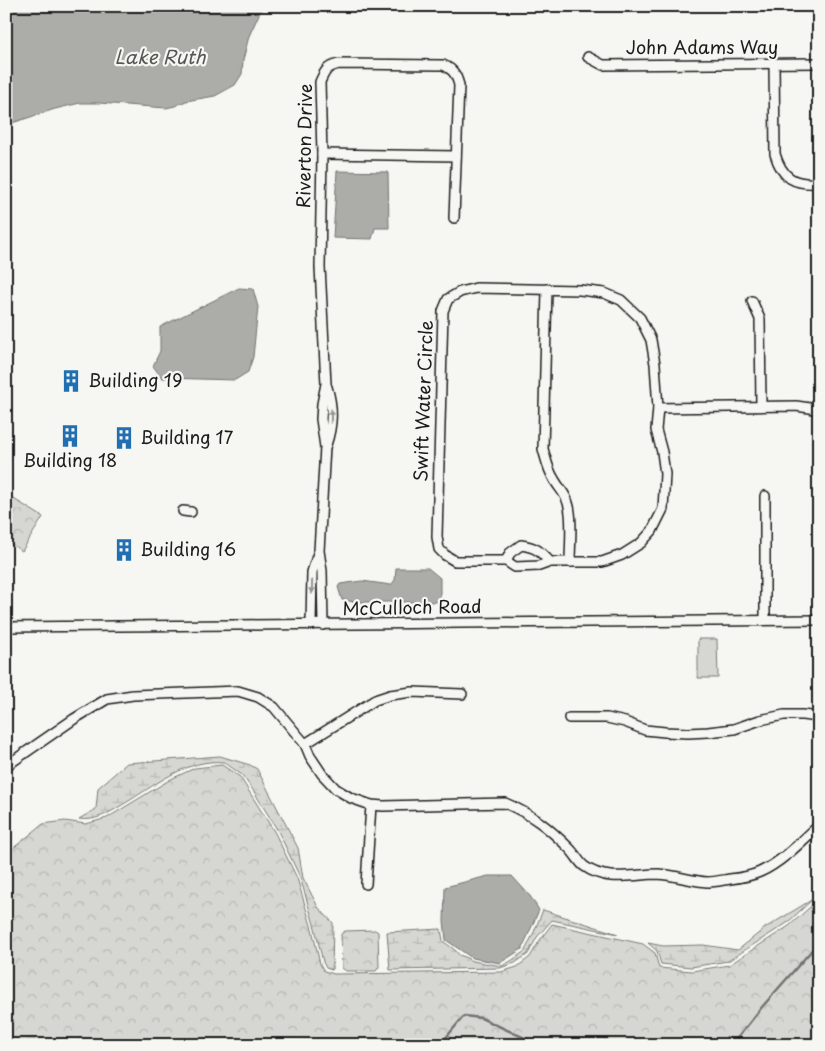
<svg xmlns="http://www.w3.org/2000/svg" width="825" height="1051" viewBox="0 0 825 1051" font-family="'Playpen Sans',sans-serif">
<style>
.grass{fill:#d6d6d2;stroke:#797977}
.forest{fill:url(#forest-crowns);stroke:#797977}
.wetland{fill:url(#wetland-marsh);stroke:#797977}
.water{fill:#acaca9;stroke:#727271}
.lines{fill:none;stroke-linecap:round;stroke-linejoin:round}
.stream{stroke:#727271;stroke-width:2.5}
.minor-casing{stroke:#1c1c1c;stroke-width:12}
.minor{stroke:#f6f6f2;stroke-width:9}
.oneway{fill:#949492}
.labels{text-anchor:middle;stroke-width:4.5;stroke-linejoin:round;paint-order:stroke}
.street-label{font-size:18px;fill:#1c1c1c;stroke:#f6f6f2}
.poi-label{font-size:18px;fill:#1c1c1c;stroke:#f6f6f2;text-anchor:start}
.water-label{font-size:19px;font-style:italic;fill:#565654;stroke:#f6f6f2}
</style>
<defs>
<pattern id="forest-crowns" width="20" height="18" patternUnits="userSpaceOnUse" patternTransform="scale(1.25)"><rect width="20" height="18" fill="#d6d6d2"/><path d="M2 6a3 3 0 1 1 6 0M12 15a3 3 0 1 1 6 0" fill="none" stroke="#b7b7b4"/></pattern>
<pattern id="wetland-marsh" width="20" height="14" patternUnits="userSpaceOnUse" patternTransform="scale(1.25)"><rect width="20" height="14" fill="#d6d6d2"/><path d="M1 5h8M5 5V1M11 12h8M15 12V8" fill="none" stroke="#b7b7b4"/></pattern>
</defs>
<rect width="100%" height="100%" fill="#f6f6f2"/>
<filter id="ink" filterUnits="userSpaceOnUse"><feTurbulence type="fractalNoise" baseFrequency=".02" numOctaves="2"/><feDisplacementMap in="SourceGraphic" scale="10" xChannelSelector="R" yChannelSelector="G"/><feConvolveMatrix kernelMatrix="1 2 1 2 8 2 1 2 1" color-interpolation-filters="sRGB"/></filter>
<g filter="url(#ink)">
<polygon class="grass" points="698,639 717,639 718,678 698,678"/>
<g class="forest">
<polygon points="9,496 43,517 22,551 6,541 6,501"/>
<polygon points="222,765 240,777 275,833 297,878 312,929 320,964 324,971 334,974 501,972 517,967 530,957 540,940 552,924 643,944 655,953 659,968 692,971 729,965 789,926 819,899 819,1045 6,1045 6,854 43,824 65,821 86,824 107,818 171,779 195,768"/>
<polygon points="375,930 378,932 379,967 376,971 346,971 342,968 341,934 345,931"/>
</g>
<g class="wetland">
<path d="M220 756 250 765 257 769 298 848 303 878 318 907 333 923 332 970 326 968 323 962 315 928 300 877 278 831 253 790 242 775 224 762C186 758 153 787 122 805 109 813 94 822 79 819L96 809 98 788 127 763Z"/>
<polygon points="813,899 787,923 728,961 691,967 661,964 657,951 648,943 663,946 703,945 738,950 765,928"/>
<polygon points="543,910 618,934 552,920 537,937 528,954 515,963 500,968 390,970 387,932 441,929 443,941 456,951 459,955 465,957 472,961 502,966 511,961 525,951 534,932"/>
</g>
<g class="water">
<polygon points="6,6 265,6 261,10 249,36 243,60 242,74 235,85 215,96 186,101 175,106 166,108 99,103 80,103 55,109 6,125"/>
<polygon points="337,171 388,172 389,228 375,228 372,239 333,238"/>
<polygon points="239,288 253,289 258,307 253,357 248,372 235,380 162,378 153,366 160,351 160,327"/>
<polygon points="396,568 428,568 440,578 440,602 355,602 342,600 338,587 340,584 362,581 391,585 395,580"/>
<polygon points="488,876 512,876 530,896 539,910 522,949 500,963 472,958 446,940 444,921 445,887"/>
</g>
<g class="lines">
<g class="stream">
<polyline points="444,1045 444,1040 464,1016 481,1018 540,1045"/>
<polyline points="732,1045 762,1007 819,942"/>
</g>
<defs>
<g id="minor">
<polyline points="588,57 603,65 819,63"/>
<path d="M774 64 775 154C782 178 794 185 819 183"/>
<polyline points="322,154 456,156"/>
<polygon points="476,288 580,290 604,293 621,300 640,318 651,340 655,364 658,408 656,430 662,452 665,474 663,509 652,531 641,543 622,555 602,562 550,562 539,566 515,567 506,561 455,561 445,555 439,549 437,537 443,311 448,299 460,292"/>
<path d="M547 289 543 449C546 459 548 470 554 479 558 487 566 494 568 503 573 517 570 546 570 562"/>
<polyline points="752,301 760,319 761,406"/>
<polyline points="658,408 796,406 810,408 819,411"/>
<path d="M326 445C333 424 333 407 327 387"/>
<polyline points="765,496 765,620"/>
<polyline points="183,511 191,512"/>
<path d="M506 561 510 553 521 545C536 547 540 551 550 562"/>
<polyline points="311,625 312,572 318,553"/>
<path d="M323 625 322 571 319 551 325 447 321 419 322 404 326 384 320 267 322 154 320 82C325 71 326 67 339 64L443 65C453 69 456 74 459 85L454 218"/>
<polyline points="6,627 819,620"/>
<polyline points="569,718 607,718 625,722 645,730 665,732 688,733 708,732 734,729 760,720 784,715 802,715 819,717"/>
<polyline points="305,744 375,700 390,695 412,692 462,694"/>
<path d="M6 766 74 719 107 699 133 695 238 691 258 697 274 707 305 744 310 756 322 774 336 789 351 798 371 805 383 806 505 803C533 815 549 828 570 849 575 854 579 862 584 866 607 883 633 874 658 874 675 875 691 881 707 882 715 882 723 880 730 879 739 878 751 876 760 872 782 862 801 842 819 825"/>
<polyline points="366,884 371,805"/>
</g>
</defs>
<use href="#minor" class="minor-casing"/>
<use href="#minor" class="minor"/>
</g>
<defs><path id="oneway-solid" d="M-6-.8H1V-3.2L6.5 0L1 3.2V.8H-6Z" transform="scale(1.25)"/></defs>
<g class="oneway">
<use href="#oneway-solid" transform="translate(331 416) rotate(-89)"/>
<use href="#oneway-solid" transform="translate(312 587) rotate(91)"/>
</g>
</g>
<defs>
<symbol id="building-bare" viewBox="-9 -9 18 18"><path d="M-4-6H4V6H1V3H-1V6H-4ZM-2.5-4.3h1.7v1.8h-1.7ZM.8-4.3h1.7v1.8H.8ZM-2.5-1h1.7V.8h-1.7ZM.8-1h1.7V.8H.8Z" fill="#1f6fb2" stroke="#f6f6f2" stroke-width="2.5" paint-order="stroke"/></symbol>
</defs>
<g fill-rule="evenodd">
<use href="#building-bare" x="55" y="365" width="32" height="32"/>
<use href="#building-bare" x="54" y="420" width="32" height="32"/>
<use href="#building-bare" x="108" y="422" width="32" height="32"/>
<use href="#building-bare" x="108" y="534" width="32" height="32"/>
</g>
<g class="labels">
<g class="street-label">
<text x="702" y="54">John Adams Way</text>
<text transform="translate(305 146) rotate(-89)" y="6">Riverton Drive</text>
<text transform="translate(424 401) rotate(-88)" y="6">Swift Water Circle</text>
<text transform="translate(412 608) rotate(-1)" y="6">McCulloch Road</text>
</g>
<g class="poi-label">
<text x="88" y="387">Building 19</text>
<text x="140" y="444">Building 17</text>
<text x="70" y="467" text-anchor="middle">Building 18</text>
<text x="140" y="556">Building 16</text>
</g>
<g class="water-label">
<text x="160" y="64">Lake Ruth</text>
</g>
</g>
<rect width="825" height="1051" fill="none" stroke="#f6f6f2" stroke-width="25"/>
<rect x="12" y="12" width="800" height="1026" fill="none" stroke="#1c1c1c" stroke-width="2" filter="url(#ink)"/>
</svg>
